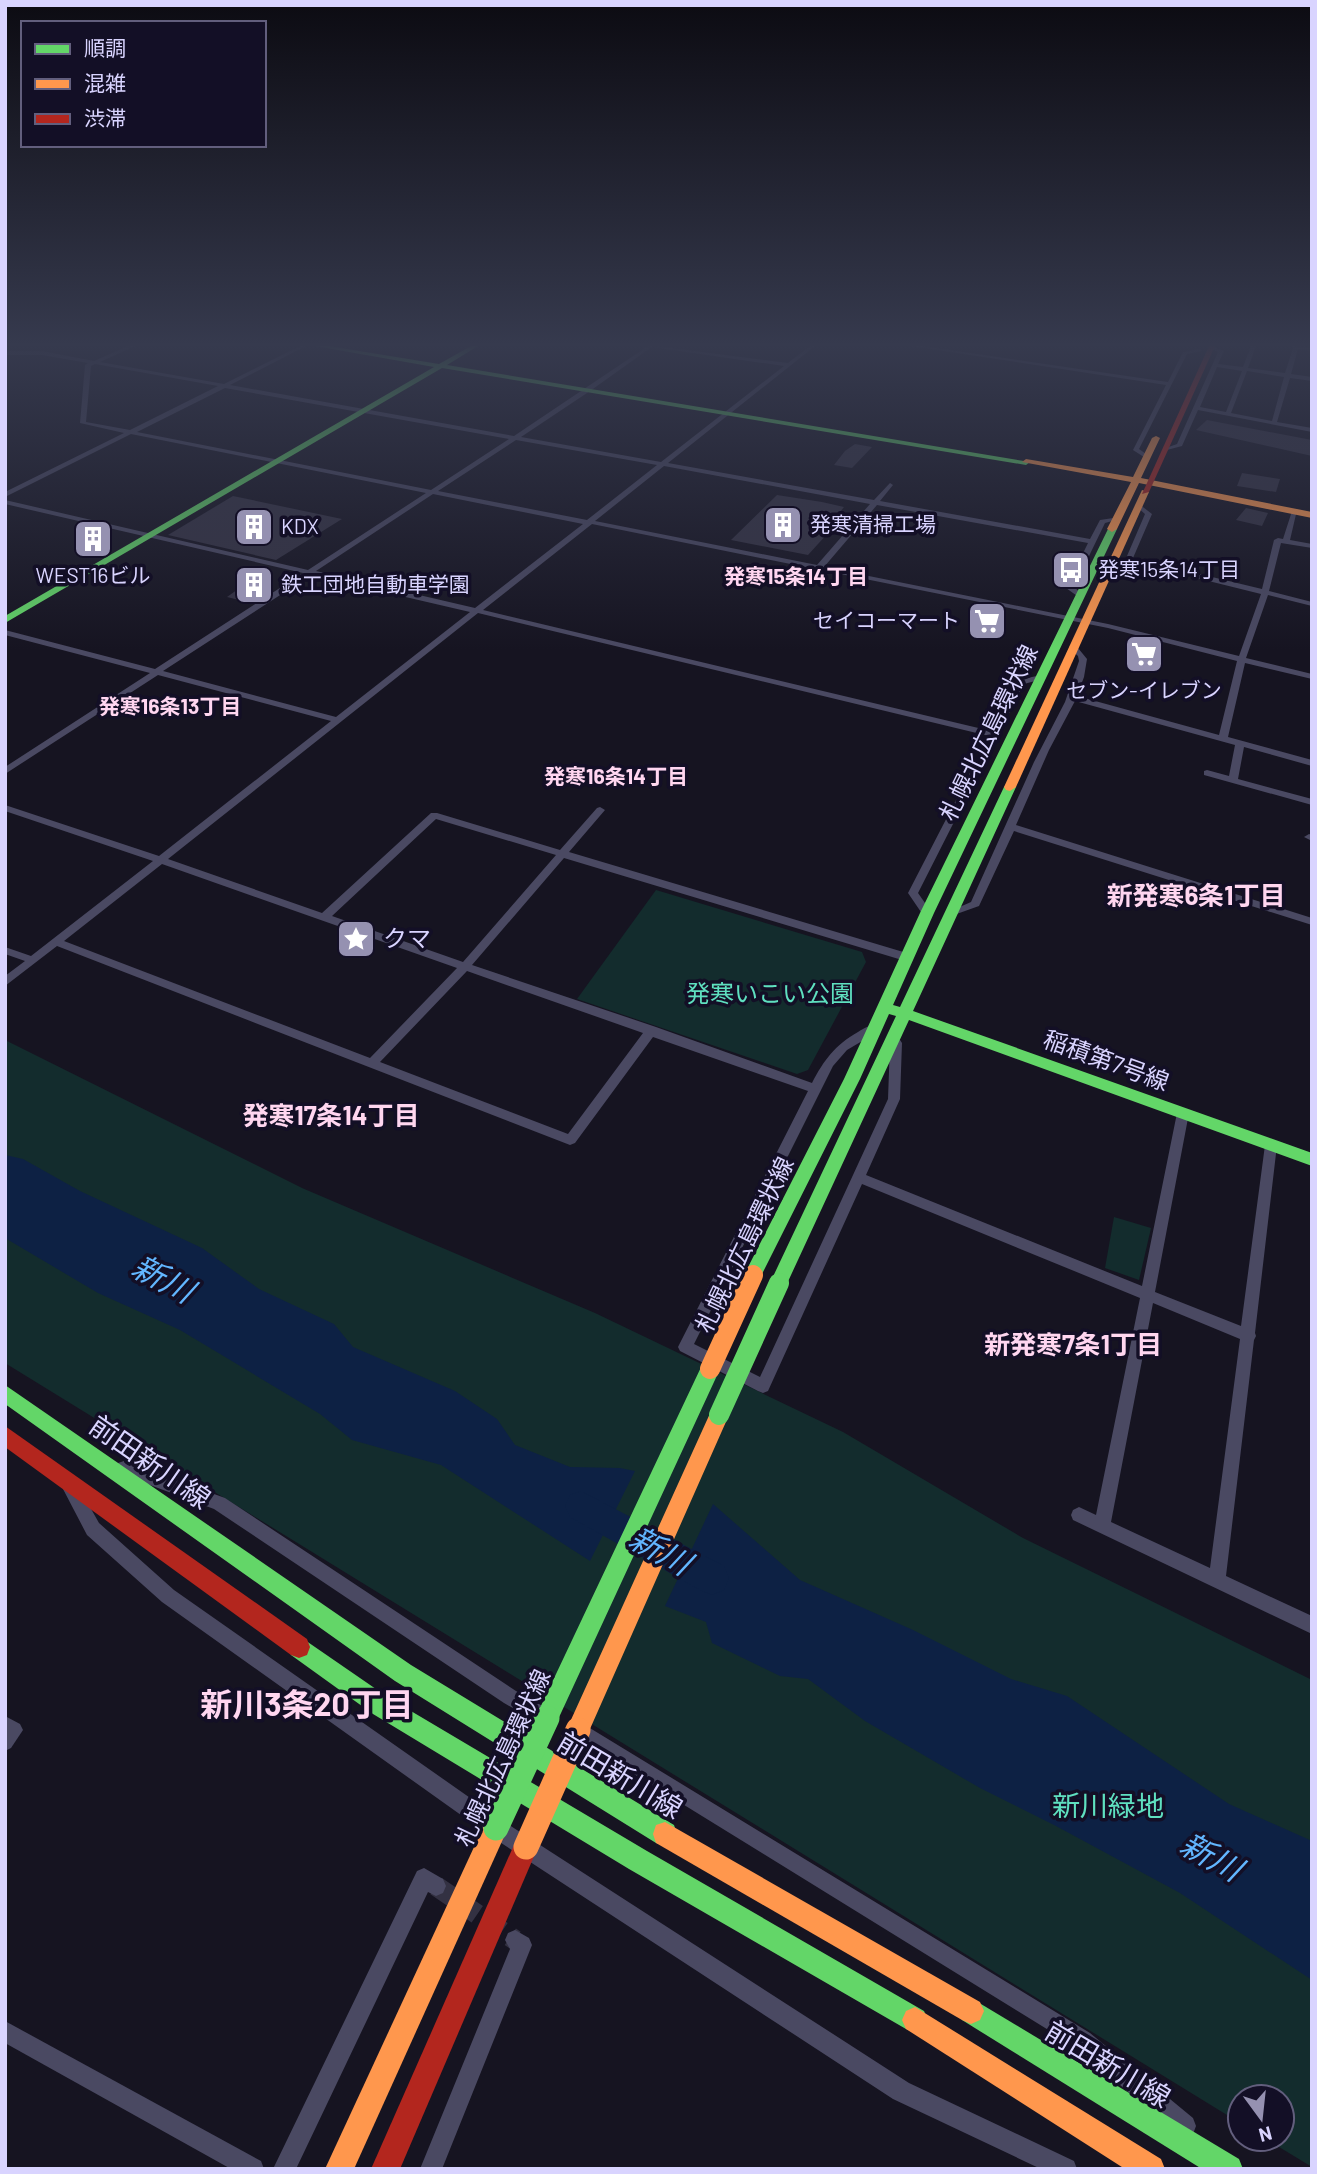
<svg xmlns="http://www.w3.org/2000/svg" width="1317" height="2174" viewBox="0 0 1317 2174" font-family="Barlow,'Noto Sans JP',sans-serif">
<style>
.green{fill:#132c2d}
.water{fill:#0d2144}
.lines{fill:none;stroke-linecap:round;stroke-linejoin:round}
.river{fill:#0d2144;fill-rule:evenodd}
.building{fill:#343243}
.street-tunnel{stroke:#333142;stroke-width:20;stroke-dasharray:20 10;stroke-linecap:butt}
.street{fill:#4a4962;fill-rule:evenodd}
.fast{fill:#63d668;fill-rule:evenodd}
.slow{fill:#ff974d;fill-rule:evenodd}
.jam{fill:#b3261e;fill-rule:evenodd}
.fast-bridge-far1{stroke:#63d668;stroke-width:20}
.fast-bridge{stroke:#63d668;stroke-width:25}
.slow-bridge-far1{stroke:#ff974d;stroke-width:20}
.slow-bridge{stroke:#ff974d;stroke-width:25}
.labels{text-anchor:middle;stroke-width:7;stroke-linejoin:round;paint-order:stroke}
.far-poi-label{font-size:21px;fill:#d9d4ff;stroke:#130f26;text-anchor:start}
.far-neighbourhood-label{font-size:21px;font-weight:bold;fill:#ffd6f0;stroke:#130f26}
.street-label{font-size:24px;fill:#d9d4ff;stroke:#130f26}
.poi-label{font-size:24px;fill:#d9d4ff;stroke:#130f26;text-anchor:start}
.park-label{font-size:24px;fill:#5fe0c0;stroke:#130f26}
.neighbourhood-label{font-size:26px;font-weight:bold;fill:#ffd6f0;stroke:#130f26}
.near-street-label{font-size:28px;fill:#d9d4ff;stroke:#130f26}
.near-park-label{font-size:28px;fill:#5fe0c0;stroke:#130f26}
.near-water-label{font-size:32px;font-style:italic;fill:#62b6ff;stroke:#130f26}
.near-neighbourhood-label{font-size:32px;font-weight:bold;fill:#ffd6f0;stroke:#130f26}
</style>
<rect width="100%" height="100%" fill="#161421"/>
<g class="green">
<polygon points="656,890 862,952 866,962 808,1070 797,1074 577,999"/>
<polygon points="5,1040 302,1188 595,1313 843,1432 1023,1538 1312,1680 1312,2167 1266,2139 1282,2139 1282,2097 1240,2097 1240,2123 5,1363"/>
<polygon points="1114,1217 1151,1228 1139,1280 1105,1268"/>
</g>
<g class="water">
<polygon points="5,1155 23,1159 80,1191 202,1248 259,1289 334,1324 353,1347 455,1391 497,1419 515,1445 570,1467 620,1468 635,1471 590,1561 441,1465 352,1440 320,1414 180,1330 98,1293 5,1238"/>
<polygon points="713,1504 800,1580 913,1630 1011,1679 1067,1696 1229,1804 1312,1841 1312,1980 1180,1893 1056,1826 980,1788 865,1721 808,1679 780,1676 712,1643 706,1622 665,1606"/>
</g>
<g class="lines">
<polygon class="river" points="581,1491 724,1566 729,1578 724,1590 712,1595 700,1590 570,1517 565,1506 570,1495"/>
</g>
<g class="building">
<polygon points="1207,420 1312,440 1312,456 1196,430"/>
<polygon points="855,444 872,447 852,468 834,465 845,451"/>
<polygon points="1242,473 1280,479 1276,492 1237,486"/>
<polygon points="777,495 822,502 844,507 824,532 828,533 808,555 731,540"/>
<polygon points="233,496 342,519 276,560 168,535"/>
<polygon points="1246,508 1268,513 1262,526 1236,520"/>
<polygon points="94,532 112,536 93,546 74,542"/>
<polygon points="255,577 273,581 243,601 227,597"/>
</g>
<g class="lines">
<polyline class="street-tunnel" points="436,1886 515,1940"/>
<g class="street">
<path d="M128 346H135L100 362 224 384 300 346H306L230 385 514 436 648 346H653L590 391 521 437 661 462 784 366 658 348 656 346 788 363 810 346H815L668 463 874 500 890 483 893 485 880 501 1090 539 1100 520 1120 517V519L1105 523 1074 587 1084 596 1080 598 1066 588 1088 543 877 505 824 567 1108 624 1239 656 1261 594 1132 562 1127 573 1106 578 1102 576 1121 570 1145 514 1136 506 1139 504 1152 514 1133 558 1262 589 1274 540 1278 538 1283 539 1292 511 1297 510 1290 540 1312 544V548L1281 543 1269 591 1312 602V606L1268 595 1246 658 1312 674V679L1245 663 1228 737 1312 760V766L1244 747 1238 779 1312 799V805L1204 775V771L1207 770 1229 776 1235 745 1075 701 1049 750 1016 825 1312 918V925L1014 831 979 906 951 916 946 913 971 902 1034 762 1065 702 1079 661 1078 656 1069 648 1070 646 1078 648 1087 659 1084 677 1077 696 1219 735 1237 661 1108 628 592 524 483 610 991 731 1018 680 1046 674V678L1024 684 918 893 932 913 931 915H923L908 893 989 736 478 613 168 859 322 913 431 813H437L560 850 597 808 600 807 605 810 569 852 910 954 912 957 910 960H902L564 858 472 965 656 1027 812 1083C824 1060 835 1045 858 1032 865 1028 871 1024 879 1025L881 1028 879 1031 847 1050 833 1066 694 1344 760 1377 888 1099 890 1043 892 1040H900L902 1043 900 1099 866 1175 1142 1286 1177 1113 1183 1108 1187 1110 1189 1113 1155 1292 1241 1326 1265 1145 1266 1142H1276L1277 1145 1255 1333 1256 1336 1254 1340 1226 1576 1312 1616V1634L1073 1520 1071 1515 1073 1510 1079 1507 1096 1515 1140 1298 862 1184 768 1391 763 1393 758 1391 680 1351 678 1347 680 1343 808 1091 653 1037 575 1143 570 1145 57 946 5 986V976L25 961 5 954V947L31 956 153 861 5 811V805L159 856 331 721 158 675 5 774V767L150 673 5 635V630L155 669 303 573 5 504V500L308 570 426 493 131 434 5 497V492L124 433 80 423 85 365 88 363 42 355H5V351H42L94 361ZM95 364 218 386 130 430 86 422 91 366ZM225 388 509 439 431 490 137 432ZM516 440 657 465 587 520 438 491ZM664 466 870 504 817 565 595 521ZM433 494 583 524 475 608 316 571ZM311 575 470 612 336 717 163 671ZM436 819 556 855 463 962 332 916ZM162 864 457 968 370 1058 64 941ZM467 971 643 1033 568 1134 380 1062ZM1153 1303 1240 1339 1210 1568 1111 1522Z"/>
<polygon points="911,346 923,346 1168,382 1183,352 1199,349 1202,351 1187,354 1139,449 1149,456 1150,457 1147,459 1133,450 1166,385"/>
<path d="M1210 346 1224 351 1218 364 1243 367 1251 346H1256L1248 368 1285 373 1293 348 1290 346 1312 347V351L1298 349 1291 374 1312 377V381L1290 378 1277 422 1312 428V432L1198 410 1182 446 1163 451V449L1177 444 1218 352 1210 348ZM1217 367 1242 371 1226 412 1200 407ZM1247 371 1284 377 1272 421 1231 413Z"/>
<polygon points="1309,834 1312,835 1312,841 1304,837"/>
<polygon points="124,1461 225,1498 516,1691 553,1712 556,1718 553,1724 547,1727 541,1724 504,1703 214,1509 118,1473 116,1468 118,1463"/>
<polygon points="71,1482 77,1484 99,1523 174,1590 503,1821 909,2083 1074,2161 1077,2169 1041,2169 893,2099 489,1835 162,1602 87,1535 63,1489 65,1484"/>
<polygon points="5,1716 20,1724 23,1730 11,1748 5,1751"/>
<polygon points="580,1722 1090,2033 1193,2118 1196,2126 1193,2134 1185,2137 1177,2134 1076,2047 574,1737 571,1731 574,1725"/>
<polygon points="424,1868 443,1879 446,1886 443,1893 436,1896 428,1892 296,2169 273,2169 417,1871"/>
<polygon points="515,1930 529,1938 532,1945 442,2169 420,2169 510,1949 505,1940 508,1933"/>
<polygon points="5,2021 261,2161 264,2169 231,2169 5,2043"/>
</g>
<g class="fast">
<polygon points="315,346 329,346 439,364 471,346 478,346 447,365 1030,462 1026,465 442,368 5,623 5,616 434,367"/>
<polygon points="1109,527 1117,529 934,913 893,1005 900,1007 1004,787 1010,783 1014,784 1016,787 913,1011 1312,1153 1312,1166 909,1020 785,1288 779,1290 773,1288 770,1283 896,1016 889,1014 860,1079 759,1280 753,1282 747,1280 744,1275 844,1079 920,913"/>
<polygon points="710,1361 717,1363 720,1369 555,1726 547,1730 539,1726 535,1718 539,1710 703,1363"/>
<polygon points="5,1385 411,1665 674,1825 677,1834 674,1843 665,1846 656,1843 395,1681 5,1404"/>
<polygon points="299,1636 389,1698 647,1851 924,2011 928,2020 924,2029 915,2033 906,2029 629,1869 373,1714 291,1655 288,1647 291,1639"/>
<polygon points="971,1998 1239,2159 1243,2169 1202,2169 962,2020 958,2011 962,2002"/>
</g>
<g class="slow">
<polygon points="1156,436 1160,438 1141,478 1312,512 1312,518 1139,483 1117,529 1112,532 1107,529 1131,482 1022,462 1026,459 1133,477 1152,438"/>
<polygon points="1142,490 1149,492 1016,787 1010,791 1006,790 1004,787"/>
<polygon points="719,1406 726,1409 729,1415 586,1738 578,1742 570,1738 566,1730 570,1722 712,1409"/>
<polygon points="496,1816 505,1819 508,1828 354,2169 325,2169 487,1819"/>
<polygon points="665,1822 980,2002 984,2011 980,2020 971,2024 962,2020 656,1843 653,1834 656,1825"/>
<polygon points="915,2007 1161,2159 1165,2169 1125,2169 906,2029 902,2020 906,2011"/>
</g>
<g class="jam">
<polygon points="1209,346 1215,346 1149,492 1142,494"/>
<polygon points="5,1426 307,1639 310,1647 307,1655 299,1658 291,1655 5,1447"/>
<polygon points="526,1835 535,1838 538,1847 400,2169 371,2169 517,1838"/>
</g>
<polyline class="fast-bridge-far1" points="719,1415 779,1283"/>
<polyline class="fast-bridge" points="496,1828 547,1718"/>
<polyline class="slow-bridge-far1" points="710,1369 753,1275"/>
<polyline class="slow-bridge" points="526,1847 578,1730"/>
</g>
<linearGradient id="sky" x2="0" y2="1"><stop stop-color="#0c0b12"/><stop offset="0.53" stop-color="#363a4e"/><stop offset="1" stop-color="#363a4e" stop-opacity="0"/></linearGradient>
<rect width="1317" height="650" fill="url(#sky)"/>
<defs>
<symbol id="building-square" viewBox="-11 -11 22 22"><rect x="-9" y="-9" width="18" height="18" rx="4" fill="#9591b1" stroke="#130f26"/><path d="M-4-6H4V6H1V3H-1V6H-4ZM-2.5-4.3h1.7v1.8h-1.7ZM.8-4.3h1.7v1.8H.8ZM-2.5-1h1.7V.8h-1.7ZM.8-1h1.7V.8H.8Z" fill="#fff"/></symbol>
<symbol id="bus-square" viewBox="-11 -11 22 22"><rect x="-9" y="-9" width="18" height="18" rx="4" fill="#9591b1" stroke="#130f26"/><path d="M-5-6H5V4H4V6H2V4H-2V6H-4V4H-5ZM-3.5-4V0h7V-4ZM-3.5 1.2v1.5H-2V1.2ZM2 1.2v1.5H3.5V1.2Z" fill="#fff"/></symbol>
<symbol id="supermarket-square" viewBox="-11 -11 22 22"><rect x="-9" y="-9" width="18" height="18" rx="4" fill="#9591b1" stroke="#130f26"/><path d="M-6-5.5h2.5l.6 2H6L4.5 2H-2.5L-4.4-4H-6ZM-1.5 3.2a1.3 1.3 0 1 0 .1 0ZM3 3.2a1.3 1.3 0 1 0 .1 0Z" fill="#fff"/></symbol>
<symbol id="sight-square" viewBox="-11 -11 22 22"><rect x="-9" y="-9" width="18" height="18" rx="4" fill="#9591b1" stroke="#130f26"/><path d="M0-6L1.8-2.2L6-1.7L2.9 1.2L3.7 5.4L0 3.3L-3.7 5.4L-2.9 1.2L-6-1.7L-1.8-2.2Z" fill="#fff"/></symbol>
</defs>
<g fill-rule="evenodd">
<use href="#building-square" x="761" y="503" width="44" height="44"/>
<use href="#building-square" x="232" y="505" width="44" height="44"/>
<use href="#building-square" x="71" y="517" width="44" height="44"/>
<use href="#bus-square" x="1049" y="548" width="44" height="44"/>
<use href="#building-square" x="232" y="563" width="44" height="44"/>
<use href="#supermarket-square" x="965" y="599" width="44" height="44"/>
<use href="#supermarket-square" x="1122" y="632" width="44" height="44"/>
<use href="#sight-square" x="334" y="917" width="44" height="44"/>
</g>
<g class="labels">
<g class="far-poi-label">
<text x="810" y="532">発寒清掃工場</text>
<text x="281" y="534">KDX</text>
<text x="1098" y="577">発寒15条14丁目</text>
<text x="93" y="583" text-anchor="middle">WEST16ビル</text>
<text x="281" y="592">鉄工団地自動車学園</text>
<text x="960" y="628" text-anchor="end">セイコーマート</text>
<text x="1144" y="698" text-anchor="middle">セブン-イレブン</text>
</g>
<g class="far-neighbourhood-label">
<text x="796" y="584">発寒15条14丁目</text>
<text x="170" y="714">発寒16条13丁目</text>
<text x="616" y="784">発寒16条14丁目</text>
</g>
<g class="street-label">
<text transform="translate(989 733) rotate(-64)" y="8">札幌北広島環状線</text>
<text transform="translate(1106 1061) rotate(20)" y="8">稲積第7号線</text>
<text transform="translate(745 1245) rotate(-64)" y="8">札幌北広島環状線</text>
<text transform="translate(503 1758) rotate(-65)" y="8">札幌北広島環状線</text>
</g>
<g class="poi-label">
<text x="383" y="947">クマ</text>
</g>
<g class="park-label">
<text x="770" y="1002">発寒いこい公園</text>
</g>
<g class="neighbourhood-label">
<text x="1196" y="905">新発寒6条1丁目</text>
<text x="331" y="1125">発寒17条14丁目</text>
<text x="1073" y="1354">新発寒7条1丁目</text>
</g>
<g class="near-street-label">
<text transform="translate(150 1462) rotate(35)" y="10">前田新川線</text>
<text transform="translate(620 1775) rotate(31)" y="10">前田新川線</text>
<text transform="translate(1108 2064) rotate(31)" y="10">前田新川線</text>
</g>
<g class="near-park-label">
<text x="1108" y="1816">新川緑地</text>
</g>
<g class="near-water-label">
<text transform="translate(163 1279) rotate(28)" y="11">新川</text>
<text transform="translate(660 1551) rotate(29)" y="11">新川</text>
<text transform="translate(1211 1857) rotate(29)" y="11">新川</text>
</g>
<g class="near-neighbourhood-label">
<text x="307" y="1716">新川3条20丁目</text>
</g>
</g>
<rect width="1317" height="2174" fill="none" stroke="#d9d4ff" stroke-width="14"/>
<rect x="21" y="21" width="245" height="126" fill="#130f26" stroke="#625e7d" stroke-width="2"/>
<rect x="35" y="44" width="35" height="10" fill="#63d668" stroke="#625e7d" stroke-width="2"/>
<text x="84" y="56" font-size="21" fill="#d9d4ff">順調</text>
<rect x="35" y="79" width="35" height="10" fill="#ff974d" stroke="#625e7d" stroke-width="2"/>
<text x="84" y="91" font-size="21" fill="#d9d4ff">混雑</text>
<rect x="35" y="114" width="35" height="10" fill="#b3261e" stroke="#625e7d" stroke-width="2"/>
<text x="84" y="126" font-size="21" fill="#d9d4ff">渋滞</text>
<g transform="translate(1261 2118) rotate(165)"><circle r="33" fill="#130f26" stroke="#625e7d" stroke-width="2"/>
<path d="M0-5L12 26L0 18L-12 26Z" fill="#9591b1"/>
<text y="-10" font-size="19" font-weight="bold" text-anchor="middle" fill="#d9d4ff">N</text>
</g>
</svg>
